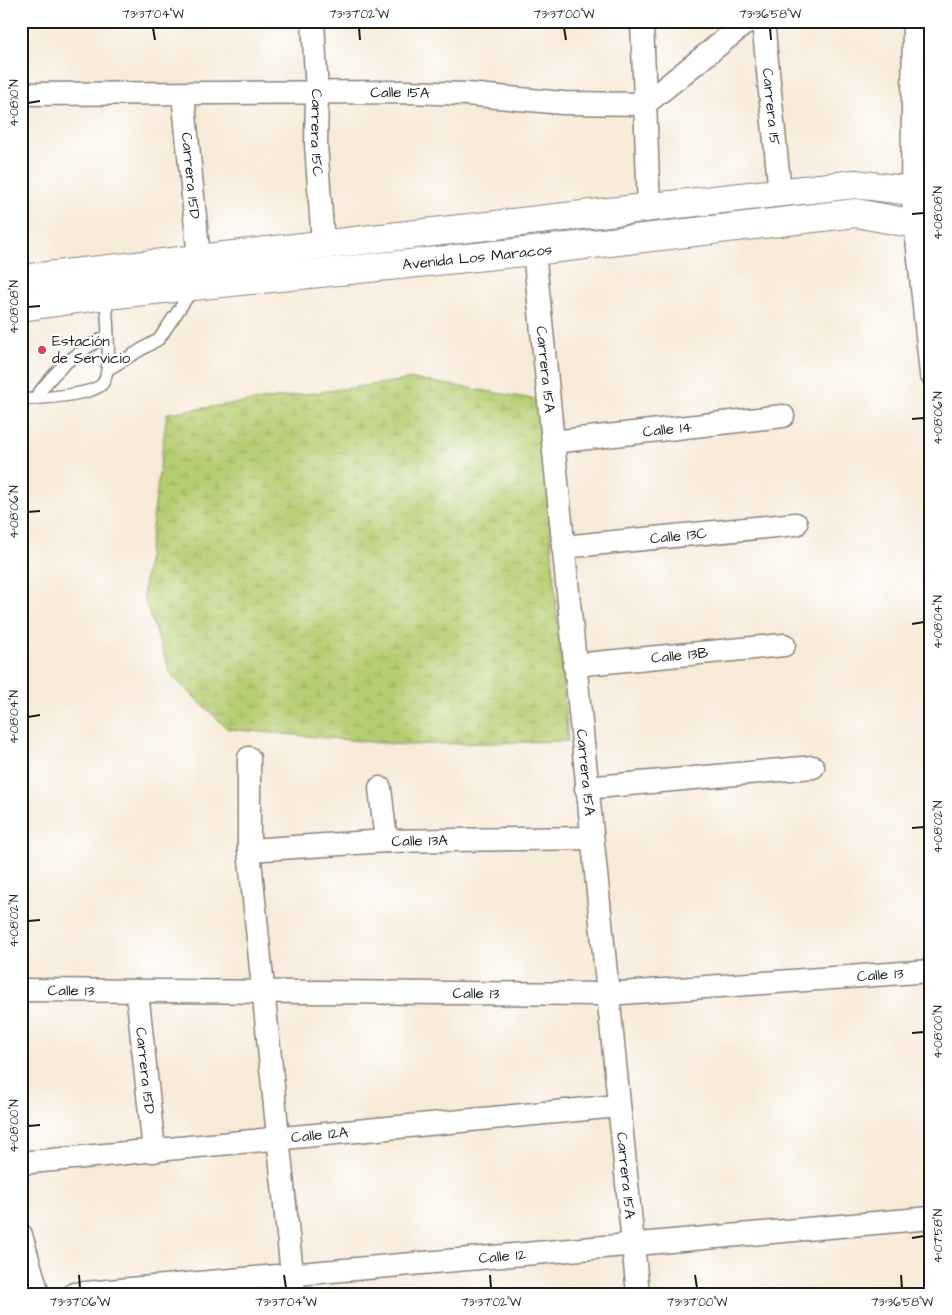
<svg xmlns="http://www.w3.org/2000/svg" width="952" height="1315" viewBox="0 0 952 1315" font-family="'Architects Daughter',sans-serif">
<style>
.wetland{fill:url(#wetland-marsh);stroke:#697446}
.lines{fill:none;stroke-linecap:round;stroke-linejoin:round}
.lane-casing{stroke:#8a837a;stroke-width:14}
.street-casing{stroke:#8a837a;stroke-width:25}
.secondary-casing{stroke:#8a837a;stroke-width:30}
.lane{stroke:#fff;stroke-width:11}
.street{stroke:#fff;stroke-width:22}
.secondary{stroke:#fff;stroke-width:28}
.ticks{fill:none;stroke:#1c1c1c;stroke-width:2}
.poi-dot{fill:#d1495b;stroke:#fff;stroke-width:2}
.labels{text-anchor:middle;stroke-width:4.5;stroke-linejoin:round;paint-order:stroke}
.street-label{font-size:15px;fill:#1c1c1c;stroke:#fff}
.poi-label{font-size:15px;fill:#1c1c1c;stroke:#fff;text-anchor:start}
.neatline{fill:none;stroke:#1c1c1c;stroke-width:2}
.ticks-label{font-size:12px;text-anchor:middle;fill:#1c1c1c}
</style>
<defs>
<pattern id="wetland-marsh" width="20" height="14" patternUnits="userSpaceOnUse" patternTransform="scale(1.25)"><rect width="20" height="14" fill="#b6cd71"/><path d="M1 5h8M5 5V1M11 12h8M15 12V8" fill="none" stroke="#9caf61"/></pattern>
</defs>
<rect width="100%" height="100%" fill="#fff"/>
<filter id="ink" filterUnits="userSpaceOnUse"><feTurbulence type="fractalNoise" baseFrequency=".02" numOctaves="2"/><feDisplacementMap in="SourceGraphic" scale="10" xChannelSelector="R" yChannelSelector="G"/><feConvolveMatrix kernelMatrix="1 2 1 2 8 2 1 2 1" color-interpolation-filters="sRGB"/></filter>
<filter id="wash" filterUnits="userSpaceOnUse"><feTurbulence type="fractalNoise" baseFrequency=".0096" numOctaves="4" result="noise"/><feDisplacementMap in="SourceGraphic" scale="20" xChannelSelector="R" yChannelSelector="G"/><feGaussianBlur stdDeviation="1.12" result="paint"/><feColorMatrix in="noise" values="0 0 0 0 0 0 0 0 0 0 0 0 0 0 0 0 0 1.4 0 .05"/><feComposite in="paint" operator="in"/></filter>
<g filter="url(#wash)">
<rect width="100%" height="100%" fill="#f7ead8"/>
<polygon class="wetland" points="414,379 539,400 568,741 405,745 228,729 171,675 143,596 167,413"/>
</g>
<g filter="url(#ink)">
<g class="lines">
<defs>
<g id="lane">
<polyline points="107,370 159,339 193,289"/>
<path d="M34 399C58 367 72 355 107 336"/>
<path d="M21 400C38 398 94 396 103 383 113 368 106 315 106 295"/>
</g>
<g id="street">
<path id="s1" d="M313 21 317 94 316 144 323 244"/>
<polyline points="642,21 649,208"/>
<path id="s2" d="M763 21 780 193"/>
<polyline points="914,21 912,191 931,374"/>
<path id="s3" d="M21 94 407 92 466 94 563 103 645 104 748 21"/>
<path id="s4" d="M183 94 199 258"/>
<path id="s5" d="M534 251 638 1294"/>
<path id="s6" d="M553 442 783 416"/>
<path id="s7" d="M563 547 796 524"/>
<path id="s8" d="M574 665 784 645"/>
<polyline points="249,758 249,850 294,1294"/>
<polyline points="380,788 386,841"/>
<polyline points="586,788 813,767"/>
<path id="s9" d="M249 850 386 841 592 838"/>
<path id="s10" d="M21 990 607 994 931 971"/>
<path id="s11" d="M137 991 154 1151"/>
<path id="s12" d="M21 1163 618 1106"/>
<polyline points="21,1235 38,1294"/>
<path id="s13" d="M74 1294 931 1218"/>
</g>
<g id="secondary">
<polyline points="21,279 855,184 912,191 931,199"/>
<path id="s14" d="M21 307 106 295 534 251 856 213 915 224 931 231"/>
</g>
</defs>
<use href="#lane" class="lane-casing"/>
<use href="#street" class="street-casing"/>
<use href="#secondary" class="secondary-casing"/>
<use href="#lane" class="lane"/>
<use href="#street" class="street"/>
<use href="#secondary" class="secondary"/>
</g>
</g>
<path class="ticks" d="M153 28 155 40M359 28 360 40M564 28 566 40M770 28 771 40M28 103 40 101M912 214 924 213M28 307 40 306M912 419 924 418M28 512 40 511M912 624 924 622M28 717 40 715M912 828 924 827M28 921 40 920M912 1033 924 1032M28 1126 40 1125M912 1238 924 1236M79 1275 80 1288M284 1275 286 1288M490 1275 491 1288M695 1275 697 1288M901 1275 902 1288"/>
<circle class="poi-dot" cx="42" cy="350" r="5"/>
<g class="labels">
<g class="street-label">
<text dy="5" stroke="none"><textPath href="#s3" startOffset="379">Calle 15A</textPath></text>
<text dy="5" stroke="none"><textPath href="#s2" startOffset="86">Carrera 15</textPath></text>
<text dy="5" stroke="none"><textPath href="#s1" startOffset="112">Carrera 15C</textPath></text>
<text dy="5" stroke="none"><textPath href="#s4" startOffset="82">Carrera 15D</textPath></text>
<text dy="5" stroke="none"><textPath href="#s14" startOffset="459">Avenida Los Maracos</textPath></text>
<text dy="5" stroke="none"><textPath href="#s5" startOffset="119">Carrera 15A</textPath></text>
<text dy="5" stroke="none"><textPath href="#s6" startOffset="115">Calle 14</textPath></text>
<text dy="5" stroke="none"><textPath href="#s7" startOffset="116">Calle 13C</textPath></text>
<text dy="5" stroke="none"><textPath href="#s8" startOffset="106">Calle 13B</textPath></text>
<text dy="5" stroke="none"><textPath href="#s5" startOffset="524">Carrera 15A</textPath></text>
<text dy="5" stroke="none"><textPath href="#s9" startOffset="171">Calle 13A</textPath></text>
<text dy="5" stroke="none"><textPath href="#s10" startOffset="860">Calle 13</textPath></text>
<text dy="5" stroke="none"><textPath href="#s10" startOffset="50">Calle 13</textPath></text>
<text dy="5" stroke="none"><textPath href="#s10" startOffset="455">Calle 13</textPath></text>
<text dy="5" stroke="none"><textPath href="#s11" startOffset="80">Carrera 15D</textPath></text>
<text dy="5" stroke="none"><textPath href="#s12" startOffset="300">Calle 12A</textPath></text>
<text dy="5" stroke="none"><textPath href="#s5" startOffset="929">Carrera 15A</textPath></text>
<text dy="5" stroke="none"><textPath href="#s13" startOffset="430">Calle 12</textPath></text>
</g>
<g class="poi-label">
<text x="52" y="346">Estación<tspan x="52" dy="17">de Servicio</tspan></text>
</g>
</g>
<rect width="952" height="1315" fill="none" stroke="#fff" stroke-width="55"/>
<rect x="28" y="28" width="896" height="1260" class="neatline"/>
<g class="ticks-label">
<text x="153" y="18">73°37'04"W</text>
<text x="359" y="18">73°37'02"W</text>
<text x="564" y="18">73°37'00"W</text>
<text x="770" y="18">73°36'58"W</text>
<text transform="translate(14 103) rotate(-90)" y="4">4°08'10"N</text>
<text transform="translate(938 213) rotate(-90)" y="4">4°08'08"N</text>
<text transform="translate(14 307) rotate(-90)" y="4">4°08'08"N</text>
<text transform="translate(938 418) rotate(-90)" y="4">4°08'06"N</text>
<text transform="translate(14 512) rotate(-90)" y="4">4°08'06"N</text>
<text transform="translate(938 622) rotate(-90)" y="4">4°08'04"N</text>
<text transform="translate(14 717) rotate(-90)" y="4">4°08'04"N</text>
<text transform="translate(938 827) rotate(-90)" y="4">4°08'02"N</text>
<text transform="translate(14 921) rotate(-90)" y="4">4°08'02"N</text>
<text transform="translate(938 1032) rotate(-90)" y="4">4°08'00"N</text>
<text transform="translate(14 1126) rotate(-90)" y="4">4°08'00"N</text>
<text transform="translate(938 1236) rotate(-90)" y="4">4°07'58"N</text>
<text x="80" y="1306">73°37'06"W</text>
<text x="286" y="1306">73°37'04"W</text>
<text x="491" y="1306">73°37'02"W</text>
<text x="697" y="1306">73°37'00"W</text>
<text x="902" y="1306">73°36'58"W</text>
</g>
</svg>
